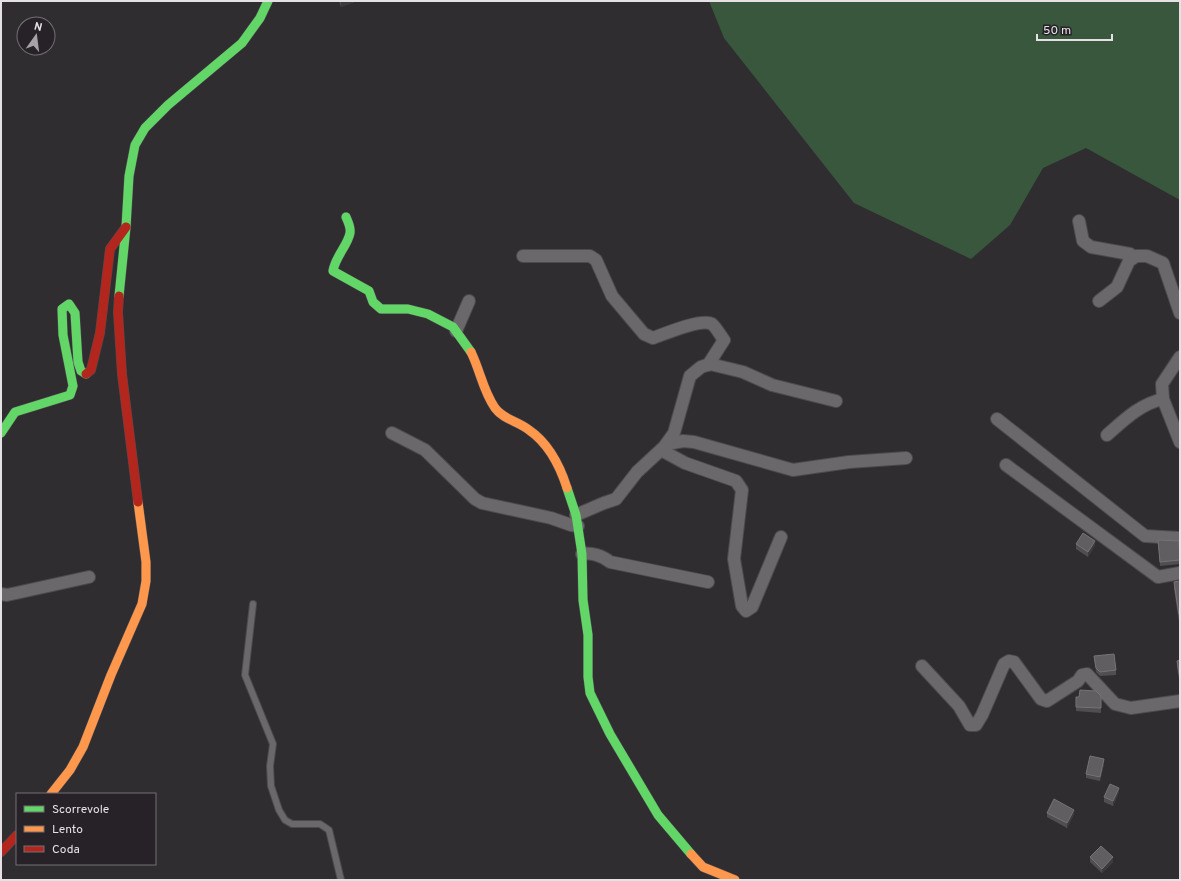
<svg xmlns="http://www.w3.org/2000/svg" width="1181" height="881" viewBox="0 0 1181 881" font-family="Overpass,sans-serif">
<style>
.green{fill:#38573d}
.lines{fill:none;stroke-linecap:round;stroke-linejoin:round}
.lane-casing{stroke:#4d4a4e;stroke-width:8}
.street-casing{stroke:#4d4a4e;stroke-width:14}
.fast-casing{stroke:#4d4a4e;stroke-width:10}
.slow-casing{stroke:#4d4a4e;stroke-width:10}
.jam-casing{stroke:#4d4a4e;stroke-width:10}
.lane{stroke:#6b686b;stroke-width:6}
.street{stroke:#6b686b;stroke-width:12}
.fast{stroke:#63d668;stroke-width:9}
.slow{stroke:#ff974d;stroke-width:9}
.jam{stroke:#b3261e;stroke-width:9}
.wall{fill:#514e52}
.shaded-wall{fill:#3d3a3e}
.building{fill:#615e62;stroke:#767276}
</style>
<rect width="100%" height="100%" fill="#302d31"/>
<polygon class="green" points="709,1 1180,1 1180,200 1086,148 1043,168 1010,225 971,259 854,203 724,38"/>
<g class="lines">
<defs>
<polyline id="lane" points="253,604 245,675 273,744 270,766 271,786 279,810 285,820 292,824 320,824 329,830 341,880"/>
<g id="street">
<polyline points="1079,221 1083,241 1091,247 1130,254 1133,258"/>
<path d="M523 256H590L596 260 612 296 644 334 653 338C664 334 702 318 712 324 716 327 720 335 724 340L708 365"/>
<polyline points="1099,301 1117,287 1129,261 1136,256 1147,256 1163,263 1180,313"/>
<polyline points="456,331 469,301"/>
<polyline points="1180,357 1162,384 1163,399 1180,442"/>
<polyline points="997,419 1145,536 1180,538"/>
<polyline points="392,433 425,450 475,499 482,503 551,518 571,525 578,526"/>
<path d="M1107 435C1124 420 1140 404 1163 399"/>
<polyline points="667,444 683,441 694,442 793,470 849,462 906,458"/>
<polyline points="661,450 685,463 736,481 742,490 734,559 742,606 746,611 752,607 781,537"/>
<polyline points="1006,465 1158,577 1180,573"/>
<polyline points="576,515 604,503 616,499 637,472 664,447 674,433 690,376 701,367 710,364 743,372 772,385 836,401"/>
<path d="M582 554C591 552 603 556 610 562L708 582"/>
<polyline points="1,594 7,595 89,577"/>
<polyline points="922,666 959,706 970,725 976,725 982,715 1004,664 1009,661 1014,662 1041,699 1047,701 1078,681 1082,675 1087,674 1115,704 1131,708 1180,701"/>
</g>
<g id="fast">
<path d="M346 217C348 222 351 227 350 233 348 245 335 257 333 271L369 291 373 302 381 309H408L428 314 453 327 471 352"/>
<polyline points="119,296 126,227 129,176 135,145 145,128 168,105 242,43 260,18 268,1"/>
<polyline points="1,433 15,412 70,395 73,386 63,335 62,309 69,304 75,313 78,362 81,371 86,374"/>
<polyline points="567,488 576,515 582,554 583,600 588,635 588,677 590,693 610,734 658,815 691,854"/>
</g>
<g id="slow">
<path d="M471 352C480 370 483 391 495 408 504 420 518 421 529 430 548 443 560 466 567 488"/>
<polyline points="51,794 70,770 83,747 111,675 142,604 146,581 146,562 138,502"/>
<polyline points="691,854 703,867 735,880"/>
</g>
<g id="jam">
<polyline points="119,296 118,312 122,374 138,502"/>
<polyline points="86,374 91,370 100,333 110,249 126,227"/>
<polyline points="1,852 17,835"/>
</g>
</defs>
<use href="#lane" class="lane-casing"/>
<use href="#street" class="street-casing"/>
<use href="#fast" class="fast-casing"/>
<use href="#slow" class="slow-casing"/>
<use href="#jam" class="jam-casing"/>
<use href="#lane" class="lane"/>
<use href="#street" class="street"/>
<use href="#fast" class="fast"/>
<use href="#slow" class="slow"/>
<use href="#jam" class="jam"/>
</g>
<g class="wall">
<polygon points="339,1 357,1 341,7"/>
<polygon points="1180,402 1180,410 1179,407 1179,403"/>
<polygon points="1158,540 1180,554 1180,564 1160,566"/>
<polygon points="1076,544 1095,545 1088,557 1076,549"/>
<polygon points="1180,581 1180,622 1179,622 1174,589 1174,582"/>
<polygon points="1094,656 1116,670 1116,675 1100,676 1096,672"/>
<polygon points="1180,660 1180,686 1177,667 1177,661"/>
<polygon points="1101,696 1101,713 1076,711 1076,697"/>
<polygon points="1104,764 1100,781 1086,778 1086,774"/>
<polygon points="1119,792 1113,806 1104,802 1104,797"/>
<polygon points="1047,813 1074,814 1067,828 1047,817"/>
<polygon points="1090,857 1113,862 1102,873 1090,862"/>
</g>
<g class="shaded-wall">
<polygon points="341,1 357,1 341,7"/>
<polygon points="1095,541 1095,545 1088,557 1088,552"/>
<polygon points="1104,759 1104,764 1100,781 1100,777"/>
<polygon points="1119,788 1119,792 1113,806 1113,801"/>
<polygon points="1074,810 1074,814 1067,828 1067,823"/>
<polygon points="1113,857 1113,862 1102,873 1102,869"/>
</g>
<g class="building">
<polygon points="1083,533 1095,541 1088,552 1076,544"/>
<polygon points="1158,540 1179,541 1180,560 1160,562"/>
<polygon points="1180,581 1180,615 1179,615 1174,582"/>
<polygon points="1114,654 1116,670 1100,672 1096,668 1094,656"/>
<polygon points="1180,660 1180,679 1177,661"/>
<polygon points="1080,690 1096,691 1101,696 1101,708 1076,707 1076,697 1079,697"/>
<polygon points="1090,756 1104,759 1100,777 1086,774"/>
<polygon points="1110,784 1119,788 1113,801 1104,797"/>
<polygon points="1054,799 1074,810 1067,823 1047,813"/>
<polygon points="1101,846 1113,857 1102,869 1090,857"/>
</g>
<rect width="1181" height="881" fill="none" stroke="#e5e1e5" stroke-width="4"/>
<rect x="16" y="793" width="140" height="72" fill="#272228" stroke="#736e74"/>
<rect x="24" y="806" width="20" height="6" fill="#63d668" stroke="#736e74"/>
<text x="52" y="813" font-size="12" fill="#e5e1e5">Scorrevole</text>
<rect x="24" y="826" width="20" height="6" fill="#ff974d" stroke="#736e74"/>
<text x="52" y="833" font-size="12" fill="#e5e1e5">Lento</text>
<rect x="24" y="846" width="20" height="6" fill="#b3261e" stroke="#736e74"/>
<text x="52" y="853" font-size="12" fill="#e5e1e5">Coda</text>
<g transform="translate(36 36) rotate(14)"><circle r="19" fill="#272228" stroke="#736e74"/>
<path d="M0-3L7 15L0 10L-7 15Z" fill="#a6a2a6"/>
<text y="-6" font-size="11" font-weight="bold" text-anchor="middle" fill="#e5e1e5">N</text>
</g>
<path d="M1037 34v6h75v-6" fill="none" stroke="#e5e1e5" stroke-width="2"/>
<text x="1043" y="34" font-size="12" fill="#e5e1e5" stroke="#272228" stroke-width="3" paint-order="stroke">50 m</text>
</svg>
